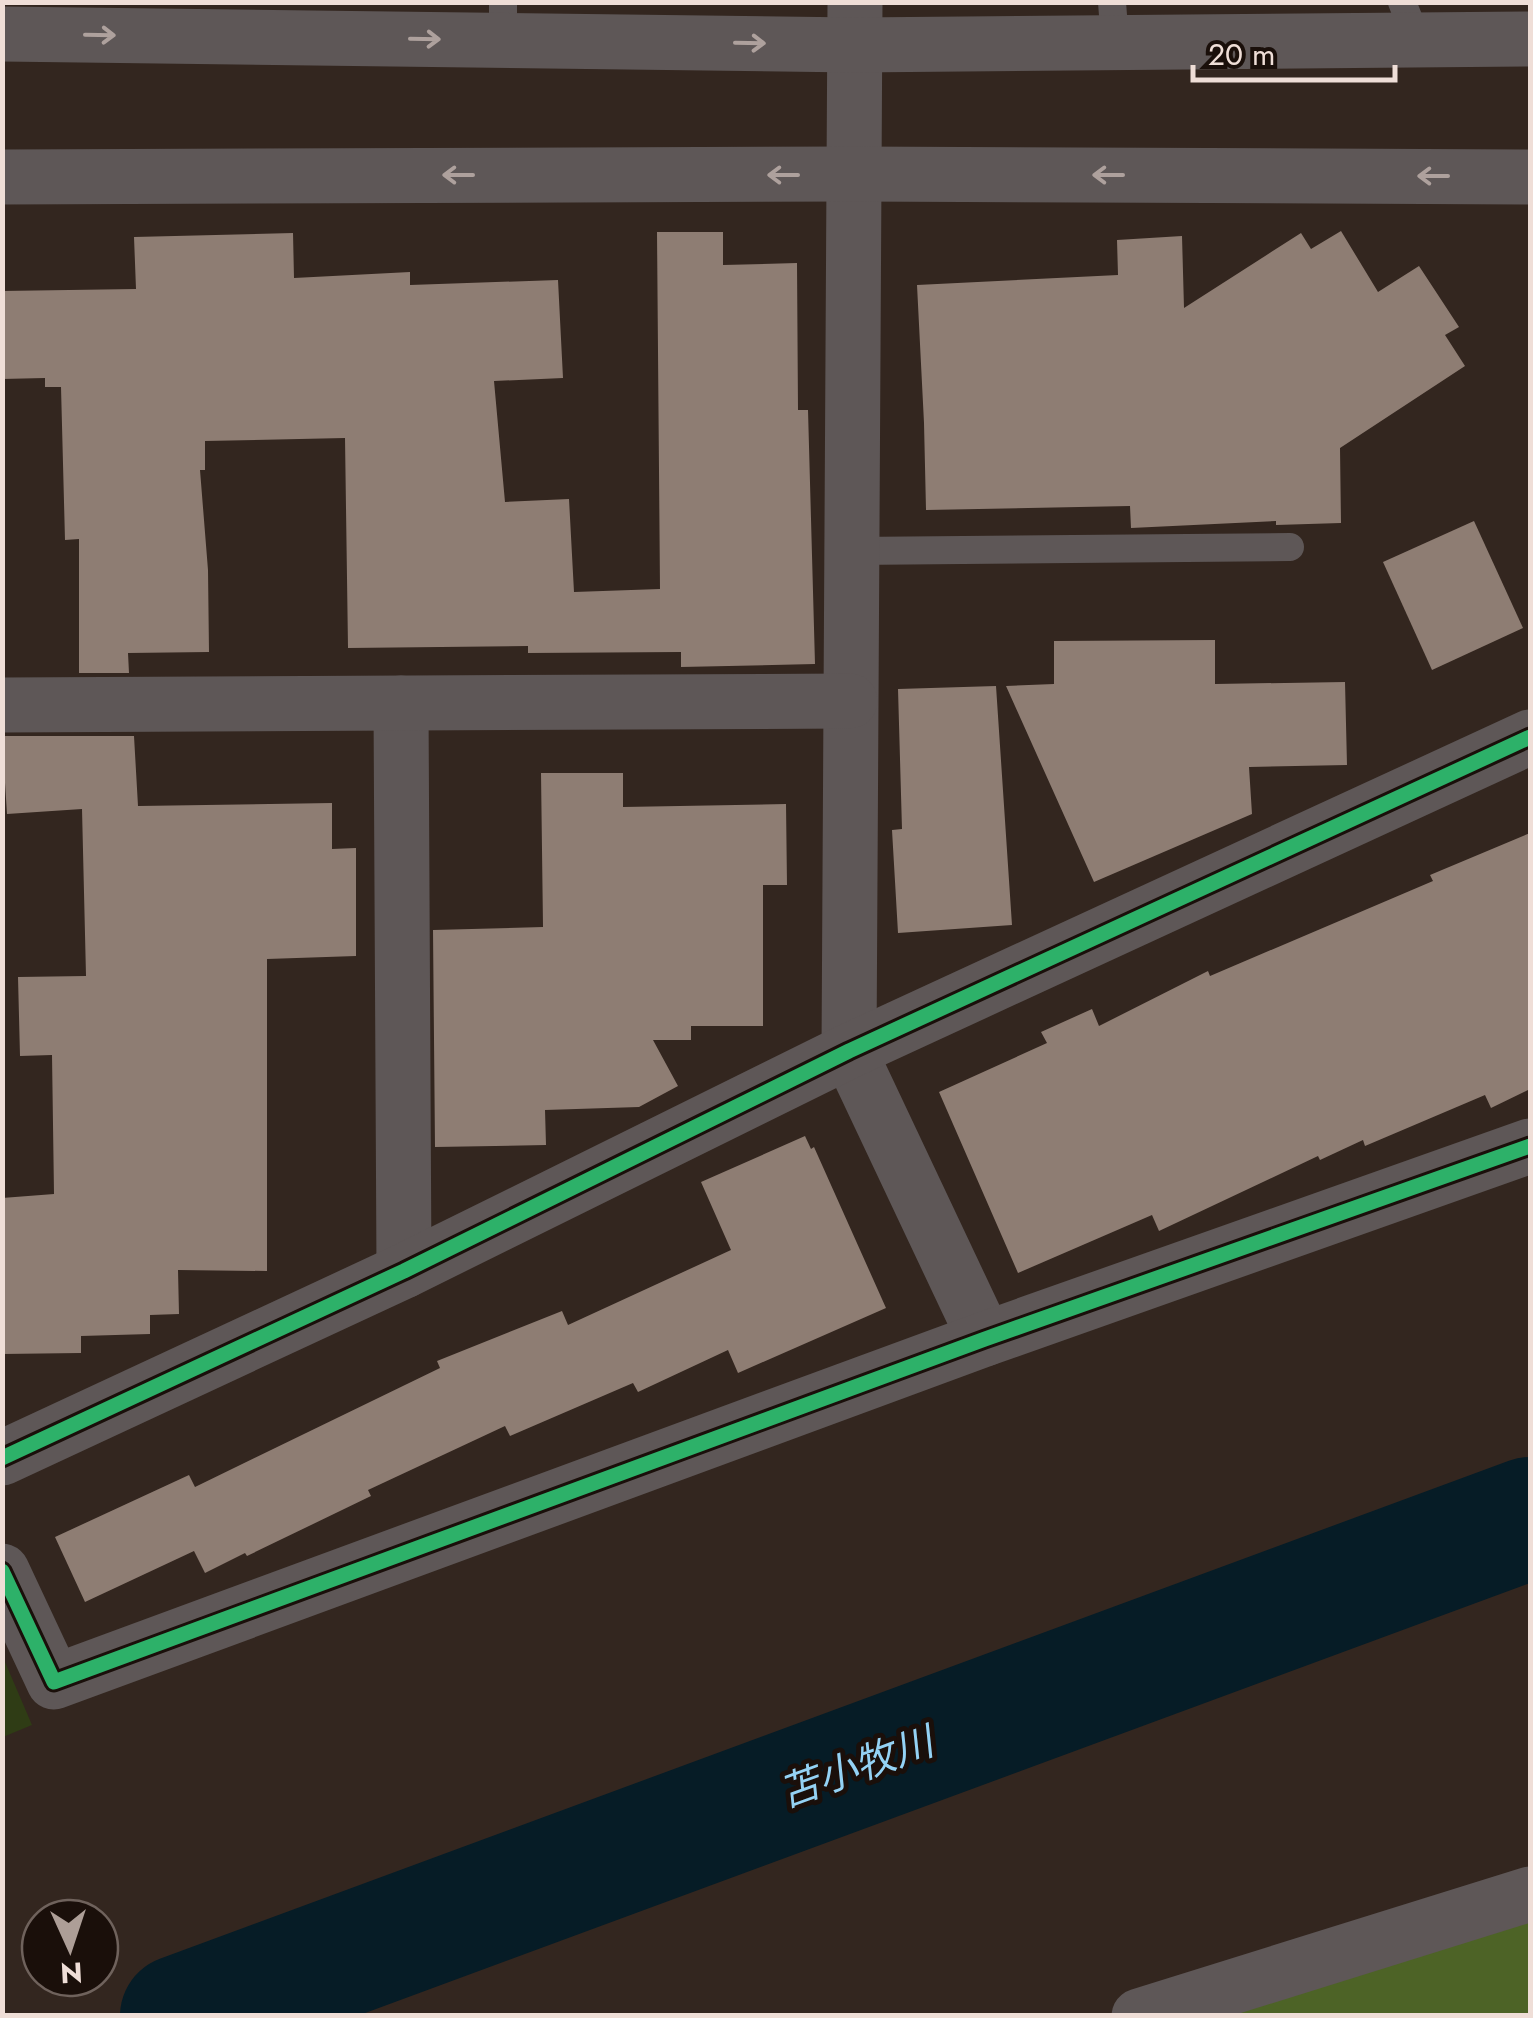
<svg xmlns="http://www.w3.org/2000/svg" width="1533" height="2018" viewBox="0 0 1533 2018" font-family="Jost,'Noto Sans JP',sans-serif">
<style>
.green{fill:#2f3c15}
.forest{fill:#4d6326}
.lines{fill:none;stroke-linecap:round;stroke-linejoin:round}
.river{stroke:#061c26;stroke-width:122}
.building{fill:#8e7d73}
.lane{stroke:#5e5757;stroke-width:28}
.street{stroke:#5e5757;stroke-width:55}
.cycleway-casing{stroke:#1a0f0a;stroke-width:21}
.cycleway{stroke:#2db169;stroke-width:15}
.oneway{stroke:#aea19d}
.labels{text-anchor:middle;stroke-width:10;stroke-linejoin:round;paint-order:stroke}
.water-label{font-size:40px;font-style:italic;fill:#94d2f4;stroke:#1a0f0a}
</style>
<rect width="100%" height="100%" fill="#33261f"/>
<polygon class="green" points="2,1655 32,1725 3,1737 2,1737"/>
<polygon class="forest" points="1530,1885 1530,2015 1149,2016"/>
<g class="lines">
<polyline class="river" points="181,2016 1530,1518"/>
</g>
<g class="building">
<polygon points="1341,231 1378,292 1419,266 1459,327 1445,335 1465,366 1340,448 1341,523 1276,525 1276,521 1131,528 1130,506 926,510 924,423 917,285 1118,275 1117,240 1182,236 1184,308 1301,233 1311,249"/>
<polygon points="657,232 723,232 723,265 797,263 798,410 808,410 815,664 681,667 681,652 528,653 528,646 348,648 345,438 205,441 205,470 200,470 208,570 209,652 128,653 129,673 79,673 79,539 65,540 61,387 45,387 45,378 2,379 2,291 136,289 134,237 293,233 294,278 410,272 410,285 558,280 563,378 494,381 505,502 569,499 574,592 660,589"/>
<polygon points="1474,521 1523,628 1432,670 1383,562"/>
<polygon points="1215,640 1215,684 1345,682 1347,765 1249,767 1252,814 1094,882 1006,686 1054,684 1054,641"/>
<polygon points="996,686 1012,925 898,933 892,830 902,829 898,689"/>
<polygon points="2,736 134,736 138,806 332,803 332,849 356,848 356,956 267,959 267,1271 178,1270 179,1314 150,1315 150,1334 81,1336 81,1353 2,1354 2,1198 54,1194 52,1055 20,1056 18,977 86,976 82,809 7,814"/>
<polygon points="541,773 623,773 623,807 786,804 787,885 763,885 763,1026 691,1026 691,1040 653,1040 678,1086 639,1107 545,1110 546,1145 435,1147 433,930 543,927"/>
<polygon points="1530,833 1530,1089 1491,1108 1485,1095 1365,1146 1363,1140 1320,1160 1318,1156 1159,1231 1152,1215 1018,1273 939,1092 1047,1043 1041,1032 1092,1009 1099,1026 1208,971 1210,976 1433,881 1430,875"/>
<polygon points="805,1136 811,1149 814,1147 886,1308 738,1373 728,1350 638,1392 633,1383 510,1436 505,1426 368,1490 371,1496 247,1556 245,1553 205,1573 194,1551 85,1602 55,1537 189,1475 195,1487 440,1368 437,1361 562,1311 568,1325 731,1250 701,1182"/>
</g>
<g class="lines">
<g class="lane">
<polyline points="503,2 503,40"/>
<polyline points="1112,2 1115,42"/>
<polyline points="1402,2 1417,40"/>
<polyline points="853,551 1290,547"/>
</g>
<g class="street">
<polyline points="855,2 849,1051 985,1339"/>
<polyline points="2,34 855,45 1530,39"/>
<polyline points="2,177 854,174 1530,177"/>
<polyline points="401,703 404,1271"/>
<polyline points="2,705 850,701"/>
<polyline points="2,1458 404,1271 849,1051 1530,737"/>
<polyline points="2,1571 54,1682 985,1339 1530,1146"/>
<polyline points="1139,2016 1530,1894"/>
</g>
<defs>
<g id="cycleway">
<polyline points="2,1458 404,1271 849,1051 1530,737"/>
<polyline points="2,1571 54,1682 985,1339 1530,1146"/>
</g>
</defs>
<use href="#cycleway" class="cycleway-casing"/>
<use href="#cycleway" class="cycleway"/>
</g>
<defs><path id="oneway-shaft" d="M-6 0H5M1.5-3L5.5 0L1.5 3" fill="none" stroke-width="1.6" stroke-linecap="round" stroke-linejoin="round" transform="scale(2.5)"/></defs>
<g class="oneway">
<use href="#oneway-shaft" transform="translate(100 35) rotate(1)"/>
<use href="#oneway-shaft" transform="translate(425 39) rotate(1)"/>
<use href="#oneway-shaft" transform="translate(750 43) rotate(1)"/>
<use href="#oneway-shaft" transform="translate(458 175) rotate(180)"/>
<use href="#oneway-shaft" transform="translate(783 175) rotate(180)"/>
<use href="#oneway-shaft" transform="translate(1108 175) rotate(-180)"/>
<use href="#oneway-shaft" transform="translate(1433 176) rotate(-180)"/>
</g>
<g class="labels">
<g class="water-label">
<text transform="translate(856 1767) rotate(-20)" y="14">苫小牧川</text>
</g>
</g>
<rect width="1533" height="2018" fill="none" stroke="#efded7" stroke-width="10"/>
<g transform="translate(70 1948) rotate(177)"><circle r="48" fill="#1a0f0a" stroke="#6f625c" stroke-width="2.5"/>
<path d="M0-8L18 38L0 25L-18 38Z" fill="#ad9e97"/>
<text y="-15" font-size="28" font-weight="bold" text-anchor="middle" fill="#efded7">N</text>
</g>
<path d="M1193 65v15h202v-15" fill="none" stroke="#efded7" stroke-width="5"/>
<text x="1208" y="65" font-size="30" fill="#efded7" stroke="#1a0f0a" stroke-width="8" paint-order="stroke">20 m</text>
</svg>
